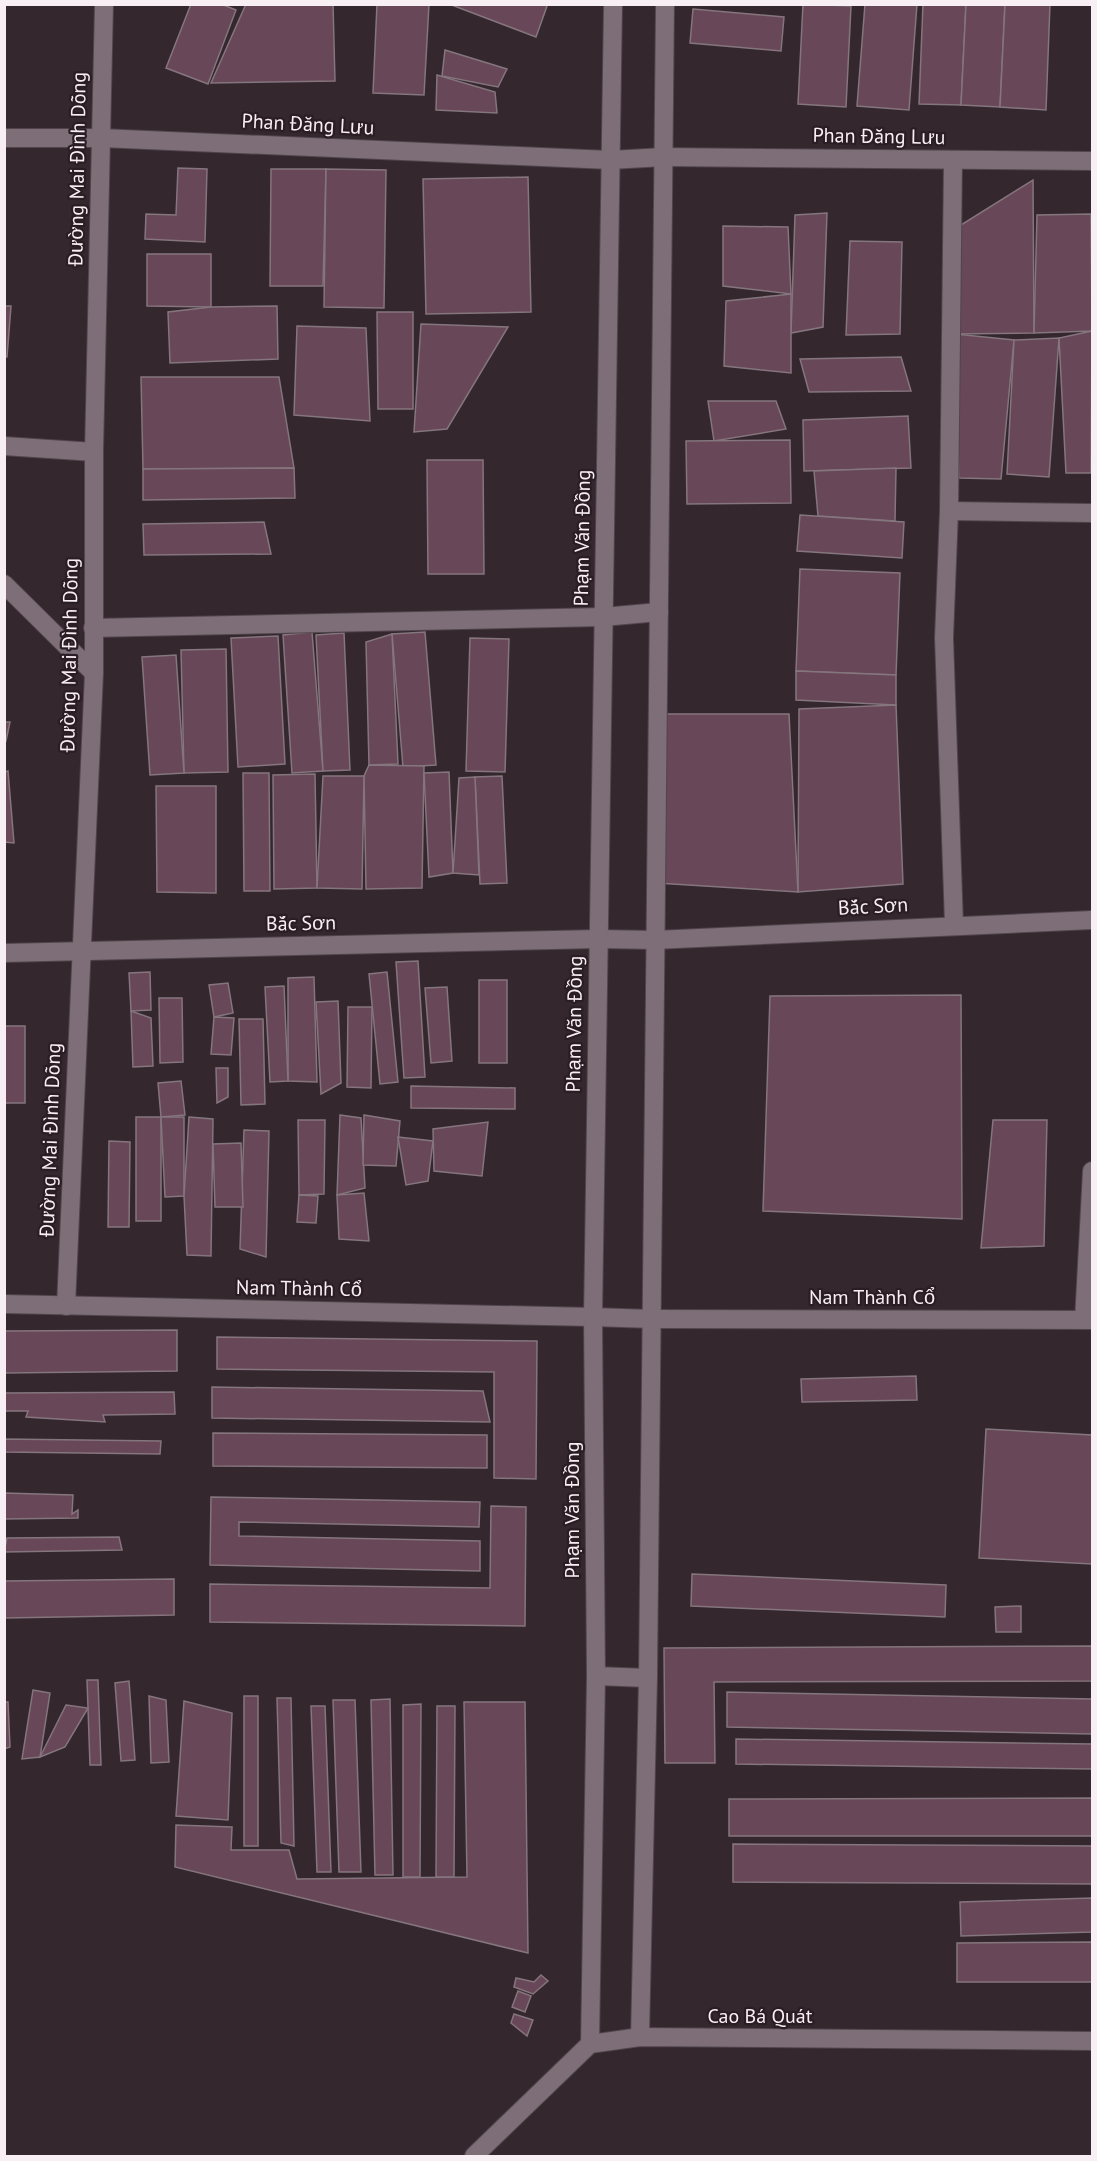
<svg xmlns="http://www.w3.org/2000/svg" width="1097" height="2161" viewBox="0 0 1097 2161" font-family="'PT Sans',sans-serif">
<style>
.building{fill:#684759;stroke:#85757d;stroke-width:1.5}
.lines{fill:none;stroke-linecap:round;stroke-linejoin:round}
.minor-casing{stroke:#50454b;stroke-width:20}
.tertiary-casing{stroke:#50454b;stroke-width:20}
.minor{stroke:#7e6e77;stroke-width:18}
.tertiary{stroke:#7e6e77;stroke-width:18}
.labels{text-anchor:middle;stroke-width:4.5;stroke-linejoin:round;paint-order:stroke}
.street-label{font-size:20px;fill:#f8eff4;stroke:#2a1d24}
</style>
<rect width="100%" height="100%" fill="#34272e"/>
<g class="building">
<polygon points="191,4 221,4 236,10 208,84 166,68"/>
<polygon points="246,4 333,4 335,81 211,83"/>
<polygon points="377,4 429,4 424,95 373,93"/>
<polygon points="449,4 543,4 547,6 536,37"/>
<polygon points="803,4 851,6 846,107 798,104"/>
<polygon points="865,4 917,4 909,110 857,106"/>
<polygon points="923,4 966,4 961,105 919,104"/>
<polygon points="966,4 1005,4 1000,107 961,105"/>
<polygon points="1005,4 1050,4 1046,110 1000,107"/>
<polygon points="693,9 784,17 781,51 690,43"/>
<polygon points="445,50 507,69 498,87 442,76"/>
<polygon points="437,75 495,92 497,113 436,110"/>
<polygon points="178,168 207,169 205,242 145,239 146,214 176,215"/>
<polygon points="271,169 326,169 323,286 270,286"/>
<polygon points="326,169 386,170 384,308 324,307"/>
<polygon points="528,177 531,312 426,314 423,179"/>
<polygon points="1033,180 1034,333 955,334 961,225"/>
<polygon points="827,213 823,327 791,333 795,215"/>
<polygon points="1091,214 1092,331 1034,333 1037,215"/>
<polygon points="723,226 788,227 791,294 723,286"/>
<polygon points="850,241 902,242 900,334 846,335"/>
<polygon points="147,254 211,254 211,307 147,306"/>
<polygon points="791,294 791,373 724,366 726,301"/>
<polygon points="4,306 11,306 7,357 4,357"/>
<polygon points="277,306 278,359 170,363 168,312 211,307"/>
<polygon points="377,312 413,312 413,409 378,409"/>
<polygon points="421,324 508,327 447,429 414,432"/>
<polygon points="297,326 366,328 370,421 294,415"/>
<polygon points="1092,331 1091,473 1066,473 1059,338"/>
<polygon points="955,334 1014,340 1001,479 959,478"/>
<polygon points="1059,338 1049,477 1007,474 1014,340"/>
<polygon points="901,357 911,391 809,392 800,359"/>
<polygon points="141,377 279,377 294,468 143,469"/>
<polygon points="708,401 776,401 786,429 714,441"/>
<polygon points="908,416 911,468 804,471 803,420"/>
<polygon points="790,440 791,503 687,504 686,441"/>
<polygon points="427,460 483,460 484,574 428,574"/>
<polygon points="294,468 295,498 143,500 143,469"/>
<polygon points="896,468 895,521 818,516 814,471"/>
<polygon points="800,515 904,522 902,558 797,551"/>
<polygon points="264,522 271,554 144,555 143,524"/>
<polygon points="800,569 900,573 896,675 796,671"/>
<polygon points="312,632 323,771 292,773 283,635"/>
<polygon points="425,632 436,765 403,767 392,634"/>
<polygon points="344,633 350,770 323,771 316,635"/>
<polygon points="392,634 398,764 369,765 366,642"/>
<polygon points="278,636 285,764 238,767 231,638"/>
<polygon points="470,638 509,639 505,772 466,771"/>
<polygon points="226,649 228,772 184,773 181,650"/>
<polygon points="176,655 184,773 150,775 142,657"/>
<polygon points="796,671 896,675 896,705 796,700"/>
<polygon points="896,705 903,884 798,892 799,709"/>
<polygon points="666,714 789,714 798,892 657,883"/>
<polygon points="4,722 10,722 6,741 4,741"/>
<polygon points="369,765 424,766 422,888 366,889 364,776"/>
<polygon points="8,771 14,843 4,842 4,772"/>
<polygon points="449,772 453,873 429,877 424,773"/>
<polygon points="243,773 269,773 270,891 244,891"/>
<polygon points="315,774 317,888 274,889 273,775"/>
<polygon points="323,776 364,776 362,889 317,888"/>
<polygon points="502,776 507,883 480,884 475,777"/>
<polygon points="475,777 479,875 453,873 459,778"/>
<polygon points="156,786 216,786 216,893 157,892"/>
<polygon points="418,961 425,1077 404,1078 396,962"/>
<polygon points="150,972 151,1010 131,1011 129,973"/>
<polygon points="387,972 398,1082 380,1084 369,974"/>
<polygon points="314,977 317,1082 288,1081 288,978"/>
<rect x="479" y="980" width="28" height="83"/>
<polygon points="228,983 233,1013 214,1017 209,985"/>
<polygon points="284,986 288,1081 270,1082 265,987"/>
<polygon points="447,987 452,1061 431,1063 425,988"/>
<polygon points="961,995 962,1219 763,1211 770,996"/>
<polygon points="159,998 182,998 183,1062 160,1063"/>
<polygon points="338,1001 341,1083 321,1094 316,1002"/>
<polygon points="348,1007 372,1007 371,1088 347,1087"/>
<polygon points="131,1011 151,1018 153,1066 133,1067"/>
<polygon points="214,1017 234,1018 231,1055 211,1054"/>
<polygon points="239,1019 263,1019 265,1104 241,1105"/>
<rect x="4" y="1026" width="21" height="77"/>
<polygon points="216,1068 228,1068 228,1097 217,1103"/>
<polygon points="181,1081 185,1115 161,1117 158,1083"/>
<polygon points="411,1086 515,1088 515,1109 411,1108"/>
<polygon points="340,1115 361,1118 365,1188 337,1195"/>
<polygon points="364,1115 400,1121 396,1166 363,1165"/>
<rect x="136" y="1117" width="25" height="104"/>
<polygon points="161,1117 184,1117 184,1196 165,1197"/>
<polygon points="189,1117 213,1119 211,1256 187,1255 184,1196"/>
<polygon points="298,1120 325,1120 324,1194 299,1195"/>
<polygon points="993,1120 1047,1120 1044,1246 981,1248"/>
<polygon points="488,1122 482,1176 434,1171 433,1129"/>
<polygon points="244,1130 269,1131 266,1257 240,1249"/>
<polygon points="398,1137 433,1141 428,1181 406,1185"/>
<polygon points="109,1141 130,1142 129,1227 108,1227"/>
<polygon points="241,1143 243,1207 215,1207 213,1144"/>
<polygon points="364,1193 369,1241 339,1239 337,1195"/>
<polygon points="299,1195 318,1196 316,1223 297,1222"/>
<polygon points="177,1330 177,1371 4,1373 4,1331"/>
<polygon points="217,1337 537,1341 536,1479 494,1478 494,1372 217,1369"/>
<polygon points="916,1376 917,1400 802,1402 801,1379"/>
<polygon points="212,1387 483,1391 490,1422 212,1418"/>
<polygon points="174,1392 175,1414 103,1415 105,1422 26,1417 28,1411 4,1411 4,1393"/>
<polygon points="986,1429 1092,1435 1092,1564 979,1558"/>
<polygon points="213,1433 487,1435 487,1468 213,1466"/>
<polygon points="4,1439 161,1441 160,1454 4,1452"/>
<polygon points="4,1493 73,1495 72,1514 78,1510 78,1518 4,1519"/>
<polygon points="211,1497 480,1502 479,1527 239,1522 239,1536 480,1541 480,1571 210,1565"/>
<polygon points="491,1506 526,1507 525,1626 210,1622 210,1584 490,1588"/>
<polygon points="119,1537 122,1550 4,1552 7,1538"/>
<polygon points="692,1574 946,1585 945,1617 691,1606"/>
<polygon points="174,1579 174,1615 4,1618 4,1581"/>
<polygon points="1021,1606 1021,1632 996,1632 995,1607"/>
<polygon points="1092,1646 1092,1681 714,1682 715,1763 665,1763 664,1648"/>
<polygon points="87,1680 98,1680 101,1765 90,1765"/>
<polygon points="129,1681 135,1760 121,1761 115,1683"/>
<polygon points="33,1690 50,1693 40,1757 22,1759"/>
<polygon points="727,1692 1092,1699 1092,1734 727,1727"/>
<polygon points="149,1696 166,1700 169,1762 151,1763"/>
<rect x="244" y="1696" width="14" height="150"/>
<polygon points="277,1698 291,1698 294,1846 281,1843"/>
<polygon points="390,1699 393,1875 375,1875 371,1700"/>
<polygon points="333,1700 355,1700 361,1872 339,1872"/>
<polygon points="184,1701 232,1713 228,1820 176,1816"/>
<polygon points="4,1702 8,1702 10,1747 4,1749"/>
<polygon points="464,1702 525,1702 528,1953 175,1867 176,1825 232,1827 231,1850 289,1850 297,1879 467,1877"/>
<polygon points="421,1704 420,1877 403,1877 403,1705"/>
<polygon points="66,1705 88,1708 65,1747 40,1757"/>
<polygon points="311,1706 325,1706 331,1872 317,1872"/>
<polygon points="437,1706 455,1706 454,1877 436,1877"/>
<polygon points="736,1739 1092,1744 1092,1769 736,1764"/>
<polygon points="1092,1798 1092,1836 729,1836 729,1799"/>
<polygon points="733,1844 1092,1846 1092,1884 733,1882"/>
<polygon points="1092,1898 1092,1932 961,1936 960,1902"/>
<polygon points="1092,1942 1092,1982 957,1982 957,1943"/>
<polygon points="541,1975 548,1981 533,1994 514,1987 516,1978 534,1982"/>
<polygon points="518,1991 531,1996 525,2012 512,2007"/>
<polygon points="514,2014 533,2020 527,2036 511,2023"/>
</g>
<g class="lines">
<defs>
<g id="minor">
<polyline points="4,138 101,138 610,160"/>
<polyline points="664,157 1092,161"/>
<polyline points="953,160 949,511 944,638 954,924"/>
<polyline points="4,446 94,452"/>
<polyline points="949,511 1092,513"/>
<polyline points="4,584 94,673"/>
<polyline points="93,628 603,617"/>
<polyline points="655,940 1092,920"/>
<polyline points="4,953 598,939"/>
<polyline points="4,1304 593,1317"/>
<polyline points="66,1306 94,673 94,452 104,4"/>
<polyline points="652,1319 1092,1320"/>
<polyline points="1084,1320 1092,1171"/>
</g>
<g id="tertiary">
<polyline points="610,160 664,157"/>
<polyline points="603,617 659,612"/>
<polyline points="598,939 655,940"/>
<polyline points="593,1317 652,1319"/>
<polyline points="596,1676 648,1678"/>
<polyline points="640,2037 648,1678 665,4"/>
<polyline points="590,2044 596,1676 593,1317 613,4"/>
<polyline points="474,2156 590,2044 640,2037 1092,2041"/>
</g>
</defs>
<use href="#minor" class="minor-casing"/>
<use href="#tertiary" class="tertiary-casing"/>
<use href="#minor" class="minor"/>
<use href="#tertiary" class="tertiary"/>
</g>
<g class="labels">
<g class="street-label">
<text transform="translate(308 124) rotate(3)" y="7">Phan Đăng Lưu</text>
<text transform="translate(879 136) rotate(1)" y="7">Phan Đăng Lưu</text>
<text transform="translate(77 169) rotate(-89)" y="7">Đường Mai Đình Dõng</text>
<text transform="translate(582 538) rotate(-89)" y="7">Phạm Văn Đồng</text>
<text transform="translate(69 655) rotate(-89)" y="7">Đường Mai Đình Dõng</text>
<text transform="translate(873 906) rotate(-3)" y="7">Bắc Sơn</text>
<text transform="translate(301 923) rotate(-1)" y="7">Bắc Sơn</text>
<text transform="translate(574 1024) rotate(-89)" y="7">Phạm Văn Đồng</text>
<text transform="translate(50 1140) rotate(-88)" y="7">Đường Mai Đình Dõng</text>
<text transform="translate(299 1288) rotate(1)" y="7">Nam Thành Cổ</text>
<text x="872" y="1304">Nam Thành Cổ</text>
<text transform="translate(572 1510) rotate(-90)" y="7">Phạm Văn Đồng</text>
<text x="760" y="2023">Cao Bá Quát</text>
</g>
</g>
<rect width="1097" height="2161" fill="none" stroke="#f8eff4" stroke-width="12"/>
</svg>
